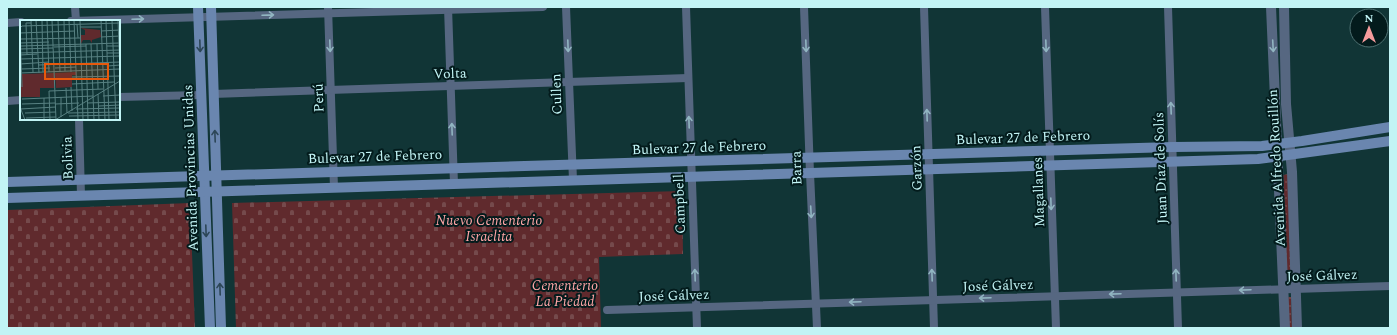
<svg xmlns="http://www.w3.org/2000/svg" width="1397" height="335" viewBox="0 0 1397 335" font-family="Spectral,serif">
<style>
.grass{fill:url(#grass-dots)}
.cemetery{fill:url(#cemetery-stones)}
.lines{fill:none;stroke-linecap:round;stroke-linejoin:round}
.minor{stroke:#566781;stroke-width:8}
.tertiary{stroke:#566781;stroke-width:10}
.secondary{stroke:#6a86af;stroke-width:10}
.oneway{stroke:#91b5c1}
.oneway2{stroke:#2c4657}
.labels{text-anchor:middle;stroke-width:4;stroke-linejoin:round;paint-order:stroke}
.street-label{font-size:14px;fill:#c2f4f5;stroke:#031b1c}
.park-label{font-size:14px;font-style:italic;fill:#ffa5a6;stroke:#031b1c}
.inset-road{fill:none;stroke:#588182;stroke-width:1}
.view{fill:#e8590c;fill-opacity:0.15;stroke:#e8590c;stroke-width:2}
.inset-edge{fill:none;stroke:#c2f4f5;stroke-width:2}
</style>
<defs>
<pattern id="grass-dots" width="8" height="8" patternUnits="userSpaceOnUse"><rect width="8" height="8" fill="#602a2d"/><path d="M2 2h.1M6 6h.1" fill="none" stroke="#754a4c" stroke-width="1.8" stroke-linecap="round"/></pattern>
<pattern id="cemetery-stones" width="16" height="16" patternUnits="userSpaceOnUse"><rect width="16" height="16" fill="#602a2d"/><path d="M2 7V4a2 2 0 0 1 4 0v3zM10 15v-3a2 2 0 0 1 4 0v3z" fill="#754a4c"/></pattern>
</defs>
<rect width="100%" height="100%" fill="#113536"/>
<g class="grass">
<polygon points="1288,174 1291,271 1286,271 1283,175"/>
<polygon points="1287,297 1291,297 1292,328 1288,328"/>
</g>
<g class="cemetery">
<polygon points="682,191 683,254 599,257 601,328 236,328 232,203"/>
<polygon points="190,203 195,328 7,328 7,210"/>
</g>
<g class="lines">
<g class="minor">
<polyline points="75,7 76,21"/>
<polyline points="328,7 334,188"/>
<polyline points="448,7 454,184"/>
<polyline points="566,7 573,180"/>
<polyline points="686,7 697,328"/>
<polyline points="804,7 810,173 817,328"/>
<polyline points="924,7 934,328"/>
<polyline points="1045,7 1056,328"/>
<polyline points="1168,7 1178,328"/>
<polyline points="71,21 543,7"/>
<polyline points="7,23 21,22"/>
<polyline points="213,94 688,78"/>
<polyline points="119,97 201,95"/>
<polyline points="7,101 21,100"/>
<polyline points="79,119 81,196"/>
<polyline points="607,310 1390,286"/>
</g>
<g class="tertiary">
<polyline points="1271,7 1285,328"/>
<polyline points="1284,7 1286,104 1292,172 1297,328"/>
</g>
<g class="secondary">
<polyline points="198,7 210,328"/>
<polyline points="211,7 221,328"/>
<polyline points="7,182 691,161 1173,147 1262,146 1302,141 1390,127"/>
<polyline points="7,198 1258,159 1390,141"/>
</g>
</g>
<defs><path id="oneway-shaft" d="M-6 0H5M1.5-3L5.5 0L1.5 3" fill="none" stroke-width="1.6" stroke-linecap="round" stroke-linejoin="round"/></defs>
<g class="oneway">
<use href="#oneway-shaft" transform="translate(268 15) rotate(-2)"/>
<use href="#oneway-shaft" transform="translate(138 19) rotate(-2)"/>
<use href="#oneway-shaft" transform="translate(330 46) rotate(88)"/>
<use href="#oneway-shaft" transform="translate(568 46) rotate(88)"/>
<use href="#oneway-shaft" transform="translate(806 46) rotate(88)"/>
<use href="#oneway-shaft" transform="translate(1046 46) rotate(88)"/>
<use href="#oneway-shaft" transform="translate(1273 46) rotate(87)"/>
<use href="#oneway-shaft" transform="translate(1171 108) rotate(-92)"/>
<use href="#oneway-shaft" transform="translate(927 115) rotate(-92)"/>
<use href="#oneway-shaft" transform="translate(689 122) rotate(-92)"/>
<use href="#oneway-shaft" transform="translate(452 129) rotate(-92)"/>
<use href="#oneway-shaft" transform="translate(1051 204) rotate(88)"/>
<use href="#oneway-shaft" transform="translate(811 212) rotate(87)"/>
<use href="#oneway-shaft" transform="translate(695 275) rotate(-92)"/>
<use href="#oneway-shaft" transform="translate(932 275) rotate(-92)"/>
<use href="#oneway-shaft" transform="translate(1176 275) rotate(-92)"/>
<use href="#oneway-shaft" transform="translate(1245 290) rotate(178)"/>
<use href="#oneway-shaft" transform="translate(1115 294) rotate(178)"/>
<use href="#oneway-shaft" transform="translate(985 298) rotate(178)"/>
<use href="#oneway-shaft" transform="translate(855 302) rotate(178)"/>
</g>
<g class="oneway2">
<use href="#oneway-shaft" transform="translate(200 46) rotate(88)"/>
<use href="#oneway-shaft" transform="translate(215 136) rotate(-92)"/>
<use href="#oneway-shaft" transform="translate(206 231) rotate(88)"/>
<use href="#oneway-shaft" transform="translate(220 289) rotate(-92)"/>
</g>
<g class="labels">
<g class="street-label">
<text transform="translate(450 73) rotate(-2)" y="5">Volta</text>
<text transform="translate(556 94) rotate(-92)" y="5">Cullen</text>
<text transform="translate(318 98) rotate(-92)" y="5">Perú</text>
<text transform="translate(1023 137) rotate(-2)" y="5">Bulevar 27 de Febrero</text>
<text transform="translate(699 147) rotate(-2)" y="5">Bulevar 27 de Febrero</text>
<text transform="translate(375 156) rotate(-2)" y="5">Bulevar 27 de Febrero</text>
<text transform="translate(67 158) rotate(-92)" y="5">Bolivia</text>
<text transform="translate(190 168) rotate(-92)" y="5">Avenida Provincias Unidas</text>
<text transform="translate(796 168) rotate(-92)" y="5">Barra</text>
<text transform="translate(916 168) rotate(-92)" y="5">Garzón</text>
<text transform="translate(1160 168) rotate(-92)" y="5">Juan Díaz de Solís</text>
<text transform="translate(1276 168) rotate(-93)" y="5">Avenida Alfredo Rouillón</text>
<text transform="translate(1038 192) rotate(-92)" y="5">Magallanes</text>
<text transform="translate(679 204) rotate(-92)" y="5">Campbell</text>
<text transform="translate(1322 275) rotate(-2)" y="5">José Gálvez</text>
<text transform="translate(998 285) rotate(-2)" y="5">José Gálvez</text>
<text transform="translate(674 295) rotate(-2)" y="5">José Gálvez</text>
</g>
<g class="park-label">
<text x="489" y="225">Nuevo Cementerio<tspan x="489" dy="16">Israelita</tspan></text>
<text x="565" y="290">Cementerio<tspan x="565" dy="16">La Piedad</tspan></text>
</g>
</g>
<g transform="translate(20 20)">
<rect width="100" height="100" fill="#113536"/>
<path d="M56 52V55H52V67L36 68 35 53ZM34 53V68H20V77H0L2 54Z" fill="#602a2d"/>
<path d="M61 8 80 10 81 17 72 20V23L70 20H63L61 24V15H65V10Z" fill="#602a2d"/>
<path class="inset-road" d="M11 0 13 52M16 0 19 53M22 0 23 52M27 0 29 52M32 0 36 100M38 0 40 52M44 0 45 51M49 0 51 52M54 0 58 100M60 0 63 100M81 0 85 100M86 0 89 100M92 0 96 100M98 0 100 53M57 4 58 18M60 7H81M81 11 100 10M0 13 55 11M81 17 100 16M1 19 60 18M0 23 29 22M66 24 68 100M71 24 74 100M77 24 78 69M1 26 100 23M87 26H100M34 27 66 26M0 29 33 28M0 33 100 30M87 33H100M0 35 17 34M7 35 6 3H11M0 39 100 36M0 44 29 42M19 45 100 42M88 46 100 45M35 48 56 47M1 49 30 48M0 53 100 49M52 57 100 56M52 64 94 62M2 67 0 8 2 6 100 3M51 67 52 91M46 68 47 93M78 74 79 100M83 76 100 75M41 77V97M24 78V100M2 79 73 76M67 83 100 82M2 84 35 83M35 84 59 83M79 86 100 85M0 87 5 100M0 89 36 87M56 89 100 88M5 93 36 92M48 93 100 92M49 96 100 95M6 98 36 97M30 100 29 71 83 69M35 100 100 61"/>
<path class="view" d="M25 44H88V59H25Z"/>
<rect width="100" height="100" class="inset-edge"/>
</g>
<rect width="1397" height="335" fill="none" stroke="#c2f4f5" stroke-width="16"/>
<g transform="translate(1369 28)"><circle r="19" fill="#031b1c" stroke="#4f7273"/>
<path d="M0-3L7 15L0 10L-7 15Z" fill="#f59b9c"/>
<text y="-6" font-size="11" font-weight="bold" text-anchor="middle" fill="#c2f4f5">N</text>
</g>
</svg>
